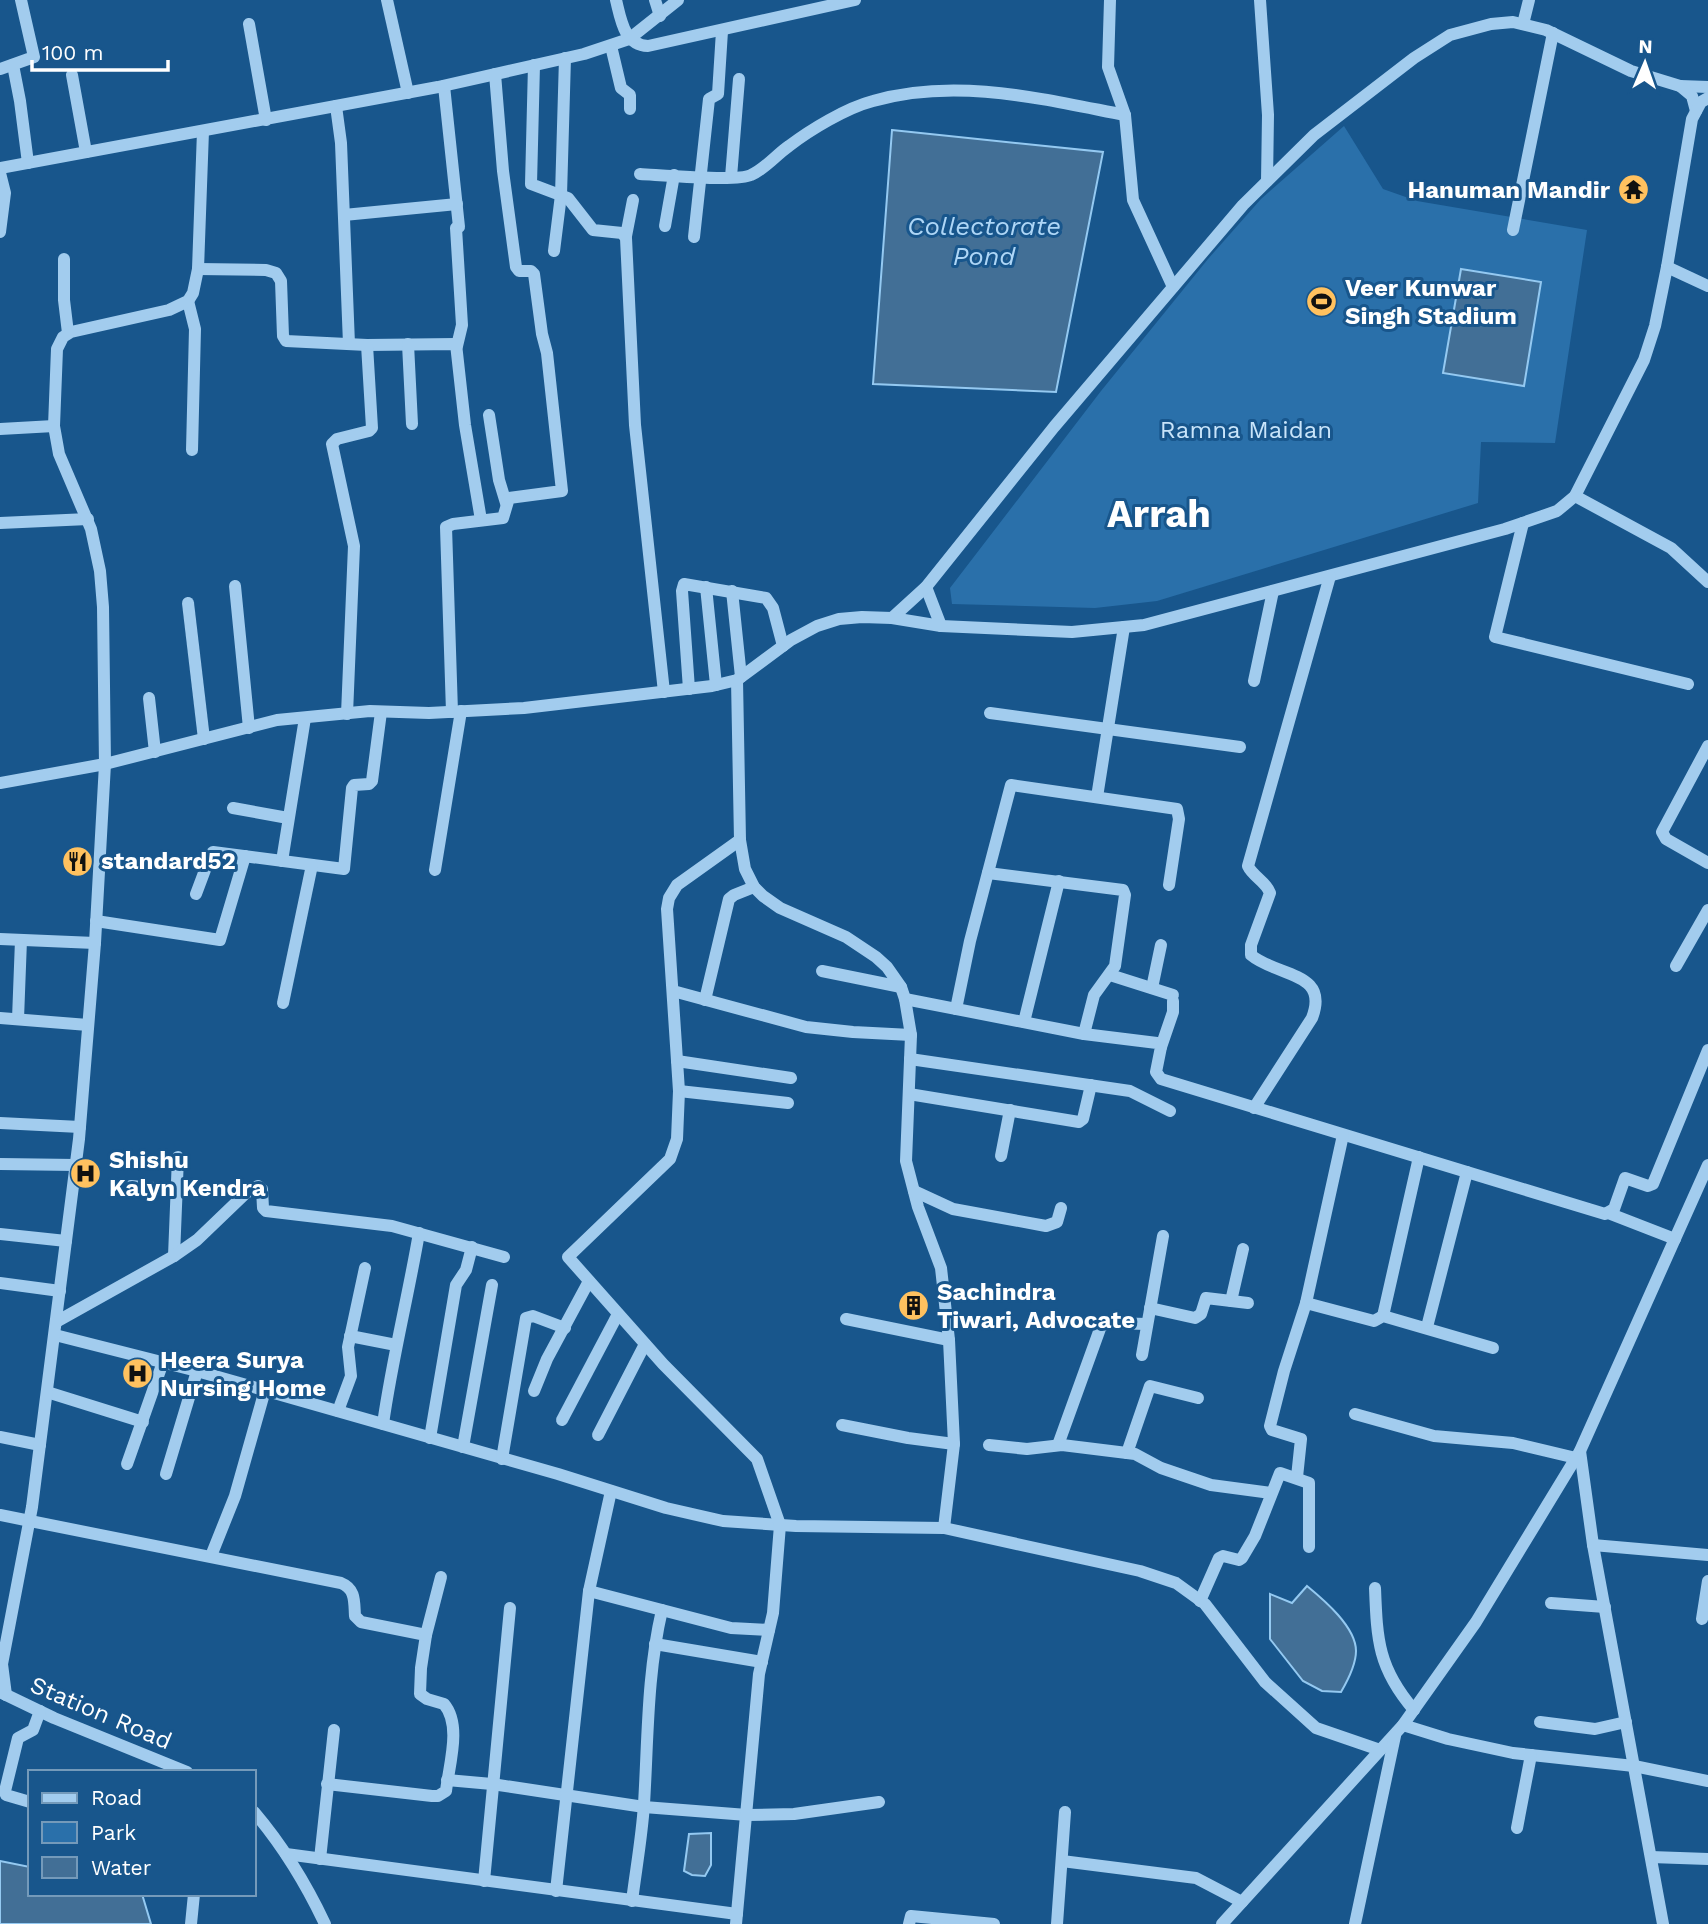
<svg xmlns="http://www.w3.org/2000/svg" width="1708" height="1924" viewBox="0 0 1708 1924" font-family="'Work Sans',sans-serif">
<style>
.green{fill:#2a70aa}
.water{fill:#426f96;stroke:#94c9f1;stroke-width:2}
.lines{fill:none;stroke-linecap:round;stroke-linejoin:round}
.minor{stroke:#a2ccee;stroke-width:12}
.labels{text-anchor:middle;stroke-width:6;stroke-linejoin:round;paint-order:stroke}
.poi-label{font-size:24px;font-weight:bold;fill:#fff;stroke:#18568c;text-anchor:start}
.park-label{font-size:24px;fill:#c8e4fa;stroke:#18568c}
.street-label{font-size:24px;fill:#fff;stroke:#18568c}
.water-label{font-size:26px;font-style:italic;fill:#aed6f6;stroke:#18568c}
.town-label{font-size:38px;font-weight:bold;fill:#fff;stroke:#18568c}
</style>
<rect width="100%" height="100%" fill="#18568c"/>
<polygon class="green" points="1344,126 1383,189 1417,201 1587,230 1555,443 1481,442 1478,503 1157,601 1095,608 952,604 950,588 1101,391 1208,259 1261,199"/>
<g class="water">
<polygon points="892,130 1103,152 1056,392 873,384"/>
<polygon points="1461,269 1541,282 1524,386 1443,373"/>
<path d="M1307 1586C1324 1600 1356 1627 1356 1651 1356 1664 1348 1680 1341 1692L1322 1691 1303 1681 1270 1639V1594L1292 1603Z"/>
<polygon points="711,1833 711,1865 705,1876 692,1875 684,1871 689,1834"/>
<polygon points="0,1861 30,1867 30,1894 142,1894 151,1924 0,1924"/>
</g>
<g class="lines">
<g class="minor">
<polyline points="387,0 408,93"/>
<path d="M616 0C621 20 624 45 648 46L855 0"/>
<polyline points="655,0 660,16"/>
<polyline points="1110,0 1108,67 1125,115 1133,200 1173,287"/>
<polyline points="1260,0 1268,115 1267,181"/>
<polyline points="249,24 266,120"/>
<polyline points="1523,24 1529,0"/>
<polyline points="611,46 621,88 630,95 630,109"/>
<polyline points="13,65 20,101 28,163"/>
<polyline points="534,65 531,184 568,198 593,230 622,233 626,238 635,425 664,692"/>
<polyline points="0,69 34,57 21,0"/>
<polyline points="72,75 86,152"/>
<polyline points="444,86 459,227"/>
<polyline points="1680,86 1708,87"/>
<polyline points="336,106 341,143 349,344"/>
<polyline points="0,168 438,87 584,54 629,39 678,0"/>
<polyline points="0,173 5,193 0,232"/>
<path d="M640 174C660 175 737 182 751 175 765 169 776 155 789 146 810 130 846 108 873 101 956 77 1042 99 1125 115"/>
<polyline points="731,177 739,79"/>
<polyline points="344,215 457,204"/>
<polyline points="665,226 674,175"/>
<polyline points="456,228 462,325 457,346"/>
<polyline points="1513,230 1553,33"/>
<polyline points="626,236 633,200"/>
<polyline points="694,237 709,99 718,94 722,31"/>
<polyline points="554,251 561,195 565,58"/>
<polyline points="64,259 64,300 68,333"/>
<polyline points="1667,267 1708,286"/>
<polyline points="198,269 266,270 276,273 281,281 283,336 286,341 367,345 456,344 465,425 481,520"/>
<polyline points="188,301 195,329 192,450"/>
<polyline points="408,344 412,424"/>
<polyline points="489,415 499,480 506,503"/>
<polyline points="0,429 54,426"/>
<polyline points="1575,496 1671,548 1708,582"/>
<polyline points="0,523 88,519"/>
<polyline points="1523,523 1495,637 1688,684"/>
<polyline points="235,586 249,728"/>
<polyline points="706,587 716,685"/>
<polyline points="926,587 941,626"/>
<polyline points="732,591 741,677"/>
<polyline points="188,603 204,739"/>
<polyline points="892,618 926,587 1054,427 1243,205 1314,135 1414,58 1450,35 1491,24 1513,22 1546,30 1631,71 1680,86 1692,96 1696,111"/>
<polyline points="737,680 740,840 745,869 754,887 763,896 780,908 846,937 876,957 887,967 901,987 905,999 911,1035 906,1161 918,1207 941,1268 949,1340 954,1444 944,1528"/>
<polyline points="1254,681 1273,591"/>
<polyline points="689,689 682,591 684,584 766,598 773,608 783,646"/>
<polyline points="149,698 155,752"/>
<polyline points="452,712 446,527 453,524 503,518 509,498 562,491 547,353 542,334 534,274 531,271 519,271 516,267 503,171 495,74"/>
<polyline points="990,713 1240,747"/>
<polyline points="347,714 354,546 332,444 337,439 369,431 372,428 367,345"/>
<polyline points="1708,746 1662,832 1666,839 1708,863"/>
<polyline points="0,783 105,764 277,720 370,711 429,713 524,708 712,686 737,680 791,640 817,626 839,619 862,617 892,618 941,626 1072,632 1144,625 1505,529 1557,511 1575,496 1644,360 1655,326 1667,267 1692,119 1701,102 1708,98"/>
<polyline points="1097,797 1124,627"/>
<polyline points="233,808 288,818"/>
<polyline points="282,861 305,718"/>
<polyline points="435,870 461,711"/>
<polyline points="988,873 1123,890 1125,895 1115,966 1094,995 1084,1034"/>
<polyline points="196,894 211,854 213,852 344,869 352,788 354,785 369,784 372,781 381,712"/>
<polyline points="96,921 220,940 245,856"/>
<polyline points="0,939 95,943"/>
<polyline points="1676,966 1708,910"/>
<polyline points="822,971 901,987"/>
<polyline points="1110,975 1173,995"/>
<polyline points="1152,988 1161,945"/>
<polyline points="673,991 806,1027 853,1032 911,1035"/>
<polyline points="905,999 1084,1034 1157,1043 1161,1047 1156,1072 1161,1079 1605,1214 1614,1209 1625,1178 1648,1186 1653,1184 1708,1050"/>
<polyline points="705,1000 729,899 734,895 754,887"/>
<polyline points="283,1003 312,865"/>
<polyline points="956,1009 970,941 1011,785 1177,809 1179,819 1169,885"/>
<polyline points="0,1018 88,1025"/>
<polyline points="18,1019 21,940"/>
<polyline points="1024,1022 1059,881"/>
<polyline points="1161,1047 1173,1012 1173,1001"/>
<polyline points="910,1059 1130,1091 1170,1111"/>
<polyline points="677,1061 791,1078"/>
<polyline points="679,1091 788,1103"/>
<polyline points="909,1094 1079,1122 1083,1119 1091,1085"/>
<path d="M1254 1108 1312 1018C1330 971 1277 977 1251 955V945L1270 893C1266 881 1253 877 1248 866L1330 576"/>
<polyline points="0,1123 80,1127"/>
<polyline points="1001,1156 1010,1110"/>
<polyline points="0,1164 76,1165"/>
<polyline points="131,1186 177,1190"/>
<polyline points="914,1191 953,1209 1046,1226 1057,1222 1061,1208"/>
<polyline points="1608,1213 1675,1239"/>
<polyline points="0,1234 66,1241"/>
<polyline points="174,1256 178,1157"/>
<polyline points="0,1283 60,1291"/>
<polyline points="1231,1301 1243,1249"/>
<polyline points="1306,1303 1374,1321 1383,1316 1493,1348"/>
<polyline points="1150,1308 1195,1318 1201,1314 1206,1298 1248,1303"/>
<polyline points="1383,1316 1419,1157"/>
<polyline points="846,1319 949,1340"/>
<polyline points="56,1322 174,1256 197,1240 246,1193 258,1186 262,1189 263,1208 266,1211 392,1226 504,1257"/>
<polyline points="1427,1327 1467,1172"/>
<polyline points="55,1335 197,1371 558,1474 666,1508 723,1521 796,1526 944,1528 1140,1571 1176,1583 1205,1604 1265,1682 1316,1728 1380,1750"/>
<polyline points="350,1336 396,1345"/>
<polyline points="1142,1355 1163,1236"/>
<polyline points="534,1391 547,1359 589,1281"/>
<polyline points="47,1392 143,1422"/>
<polyline points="338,1411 351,1376 348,1347 365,1268"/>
<polyline points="1355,1414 1434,1436 1513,1443 1576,1458"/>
<polyline points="562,1420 618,1314"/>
<path d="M383 1424C392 1360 408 1297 419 1233"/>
<polyline points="842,1425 908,1438 954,1444"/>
<polyline points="598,1435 645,1344"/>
<polyline points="0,1437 40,1445"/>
<polyline points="430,1438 456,1285 466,1270 472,1247"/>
<polyline points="989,1445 1027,1449 1062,1445 1135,1454 1161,1468 1211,1485 1271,1493"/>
<polyline points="1058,1445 1101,1326 1109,1323 1147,1324"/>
<polyline points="463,1447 492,1285"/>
<polyline points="1580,1451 1593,1545 1663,1924"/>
<polyline points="1127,1453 1150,1386 1198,1398"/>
<polyline points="502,1459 526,1318 533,1316 565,1328"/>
<polyline points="127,1464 163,1362"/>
<polyline points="166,1474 197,1371"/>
<polyline points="1297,1477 1301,1439 1272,1430 1270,1426 1284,1371 1306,1303 1343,1135"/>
<path d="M0 1515 341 1583C356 1589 354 1602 355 1616L361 1622 426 1635 421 1668 420 1694 427 1699 444 1704C462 1725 449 1765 446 1791L438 1796H432L327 1784"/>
<polyline points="1593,1545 1708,1555"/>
<polyline points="211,1556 235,1496 265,1390"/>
<path d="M1375 1588C1377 1640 1378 1668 1414 1710"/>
<polyline points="589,1591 731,1628 769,1630"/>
<polyline points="1200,1601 1219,1558 1223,1556 1239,1560 1242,1558 1255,1536 1280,1473 1309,1483 1309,1547"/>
<polyline points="1551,1603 1605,1607"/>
<polyline points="1702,1619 1708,1581"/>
<polyline points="426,1635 441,1577"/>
<polyline points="655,1644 762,1662"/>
<polyline points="0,1692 54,1718 187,1772"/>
<polyline points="6,1695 2,1664 32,1507 79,1139 95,943 105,764 103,607 100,571 91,529 59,454 54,426 57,349 63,337 71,332 169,310 188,301 193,293 198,269 203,131"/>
<polyline points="1540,1722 1595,1729 1626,1722"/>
<polyline points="1403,1725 1448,1739 1513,1753 1634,1766 1708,1781"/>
<polyline points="447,1780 492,1784 644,1807 747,1815 794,1814 879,1802"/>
<polyline points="30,1802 6,1795 5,1791 18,1738 33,1730 40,1711"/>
<path d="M254 1812C283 1846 306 1884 325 1924"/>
<polyline points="1517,1828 1531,1755"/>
<polyline points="286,1854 737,1914"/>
<polyline points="1651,1857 1708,1859"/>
<polyline points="320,1859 334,1730"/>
<polyline points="1062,1861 1196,1878 1242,1902"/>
<polyline points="484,1881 510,1608"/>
<polyline points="556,1891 589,1591 611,1491"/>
<path d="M632 1901C636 1869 642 1836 644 1804 648 1739 647 1674 662 1610"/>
<polyline points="191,1924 194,1894"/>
<polyline points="736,1924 759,1674 773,1613 780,1525 757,1459 663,1364 568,1257 670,1159 677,1139 679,1091 667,909 669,898 677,885 740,840"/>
<polyline points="909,1924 911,1916 994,1924"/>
<polyline points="1057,1924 1065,1812"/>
<polyline points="1222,1924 1403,1725 1476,1622 1580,1451 1708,1165"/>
<polyline points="1355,1924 1395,1736"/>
</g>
</g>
<defs>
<symbol id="temple-disc" viewBox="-11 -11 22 22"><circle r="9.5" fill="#ffc15f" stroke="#18568c"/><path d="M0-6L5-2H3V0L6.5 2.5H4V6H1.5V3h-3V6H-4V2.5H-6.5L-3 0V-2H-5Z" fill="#111"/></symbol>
<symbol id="stadium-disc" viewBox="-11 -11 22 22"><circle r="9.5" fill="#ffc15f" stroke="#18568c"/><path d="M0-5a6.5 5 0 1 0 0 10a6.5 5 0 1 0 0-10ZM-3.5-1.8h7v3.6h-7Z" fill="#111"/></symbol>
<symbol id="restaurant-disc" viewBox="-11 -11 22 22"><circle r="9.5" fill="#ffc15f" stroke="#18568c"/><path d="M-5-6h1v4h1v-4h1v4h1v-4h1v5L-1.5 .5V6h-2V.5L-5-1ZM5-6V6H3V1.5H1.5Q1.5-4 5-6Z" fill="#111"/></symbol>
<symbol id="hospital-disc" viewBox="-11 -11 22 22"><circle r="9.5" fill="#ffc15f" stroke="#18568c"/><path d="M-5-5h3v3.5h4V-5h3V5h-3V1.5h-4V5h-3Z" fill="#111"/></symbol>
<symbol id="building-disc" viewBox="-11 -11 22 22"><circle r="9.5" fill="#ffc15f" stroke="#18568c"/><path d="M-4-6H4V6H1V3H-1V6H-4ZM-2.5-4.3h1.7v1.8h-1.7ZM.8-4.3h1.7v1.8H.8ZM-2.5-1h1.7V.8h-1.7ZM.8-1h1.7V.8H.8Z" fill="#111"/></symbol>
</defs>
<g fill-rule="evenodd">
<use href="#temple-disc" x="1616" y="172" width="35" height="35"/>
<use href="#stadium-disc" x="1304" y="284" width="35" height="35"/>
<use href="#restaurant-disc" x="60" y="844" width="35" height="35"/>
<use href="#hospital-disc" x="68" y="1156" width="35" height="35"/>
<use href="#building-disc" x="896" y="1288" width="35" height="35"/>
<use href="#hospital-disc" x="120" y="1356" width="35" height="35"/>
</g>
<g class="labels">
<g class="poi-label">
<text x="1610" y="198" text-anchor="end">Hanuman Mandir</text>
<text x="1345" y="296">Veer Kunwar<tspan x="1345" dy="28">Singh Stadium</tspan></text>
<text x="101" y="869">standard52</text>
<text x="109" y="1168">Shishu<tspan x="109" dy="28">Kalyn Kendra</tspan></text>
<text x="937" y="1300">Sachindra<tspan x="937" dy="28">Tiwari, Advocate</tspan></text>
<text x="160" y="1368">Heera Surya<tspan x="160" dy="28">Nursing Home</tspan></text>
</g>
<g class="park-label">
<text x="1246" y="438">Ramna Maidan</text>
</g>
<g class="street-label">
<text transform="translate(101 1713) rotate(23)" y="8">Station Road</text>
</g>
<g class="water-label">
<text x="984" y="235">Collectorate<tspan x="984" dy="30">Pond</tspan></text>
</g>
<g class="town-label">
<text x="1159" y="527">Arrah</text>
</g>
</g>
<rect x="28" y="1770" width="228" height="126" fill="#18568c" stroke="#749aba" stroke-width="2"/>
<rect x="42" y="1793" width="35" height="10" fill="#a2ccee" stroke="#749aba" stroke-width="2"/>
<text x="91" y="1805" font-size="21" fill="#ffffff">Road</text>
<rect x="42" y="1822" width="35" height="21" fill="#2a70aa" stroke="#749aba" stroke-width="2"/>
<text x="91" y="1840" font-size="21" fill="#ffffff">Park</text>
<rect x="42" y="1857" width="35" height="21" fill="#426f96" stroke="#749aba" stroke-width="2"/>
<text x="91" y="1875" font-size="21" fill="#ffffff">Water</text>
<g transform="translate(1645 63) rotate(2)" stroke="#18568c" stroke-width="5" paint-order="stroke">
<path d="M0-5L12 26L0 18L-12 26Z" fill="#ffffff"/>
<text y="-10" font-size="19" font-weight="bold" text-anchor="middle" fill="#ffffff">N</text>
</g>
<path d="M32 60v10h136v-10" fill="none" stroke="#ffffff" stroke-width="3.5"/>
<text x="42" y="60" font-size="21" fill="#ffffff" stroke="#18568c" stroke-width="5" paint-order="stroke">100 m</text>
</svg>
